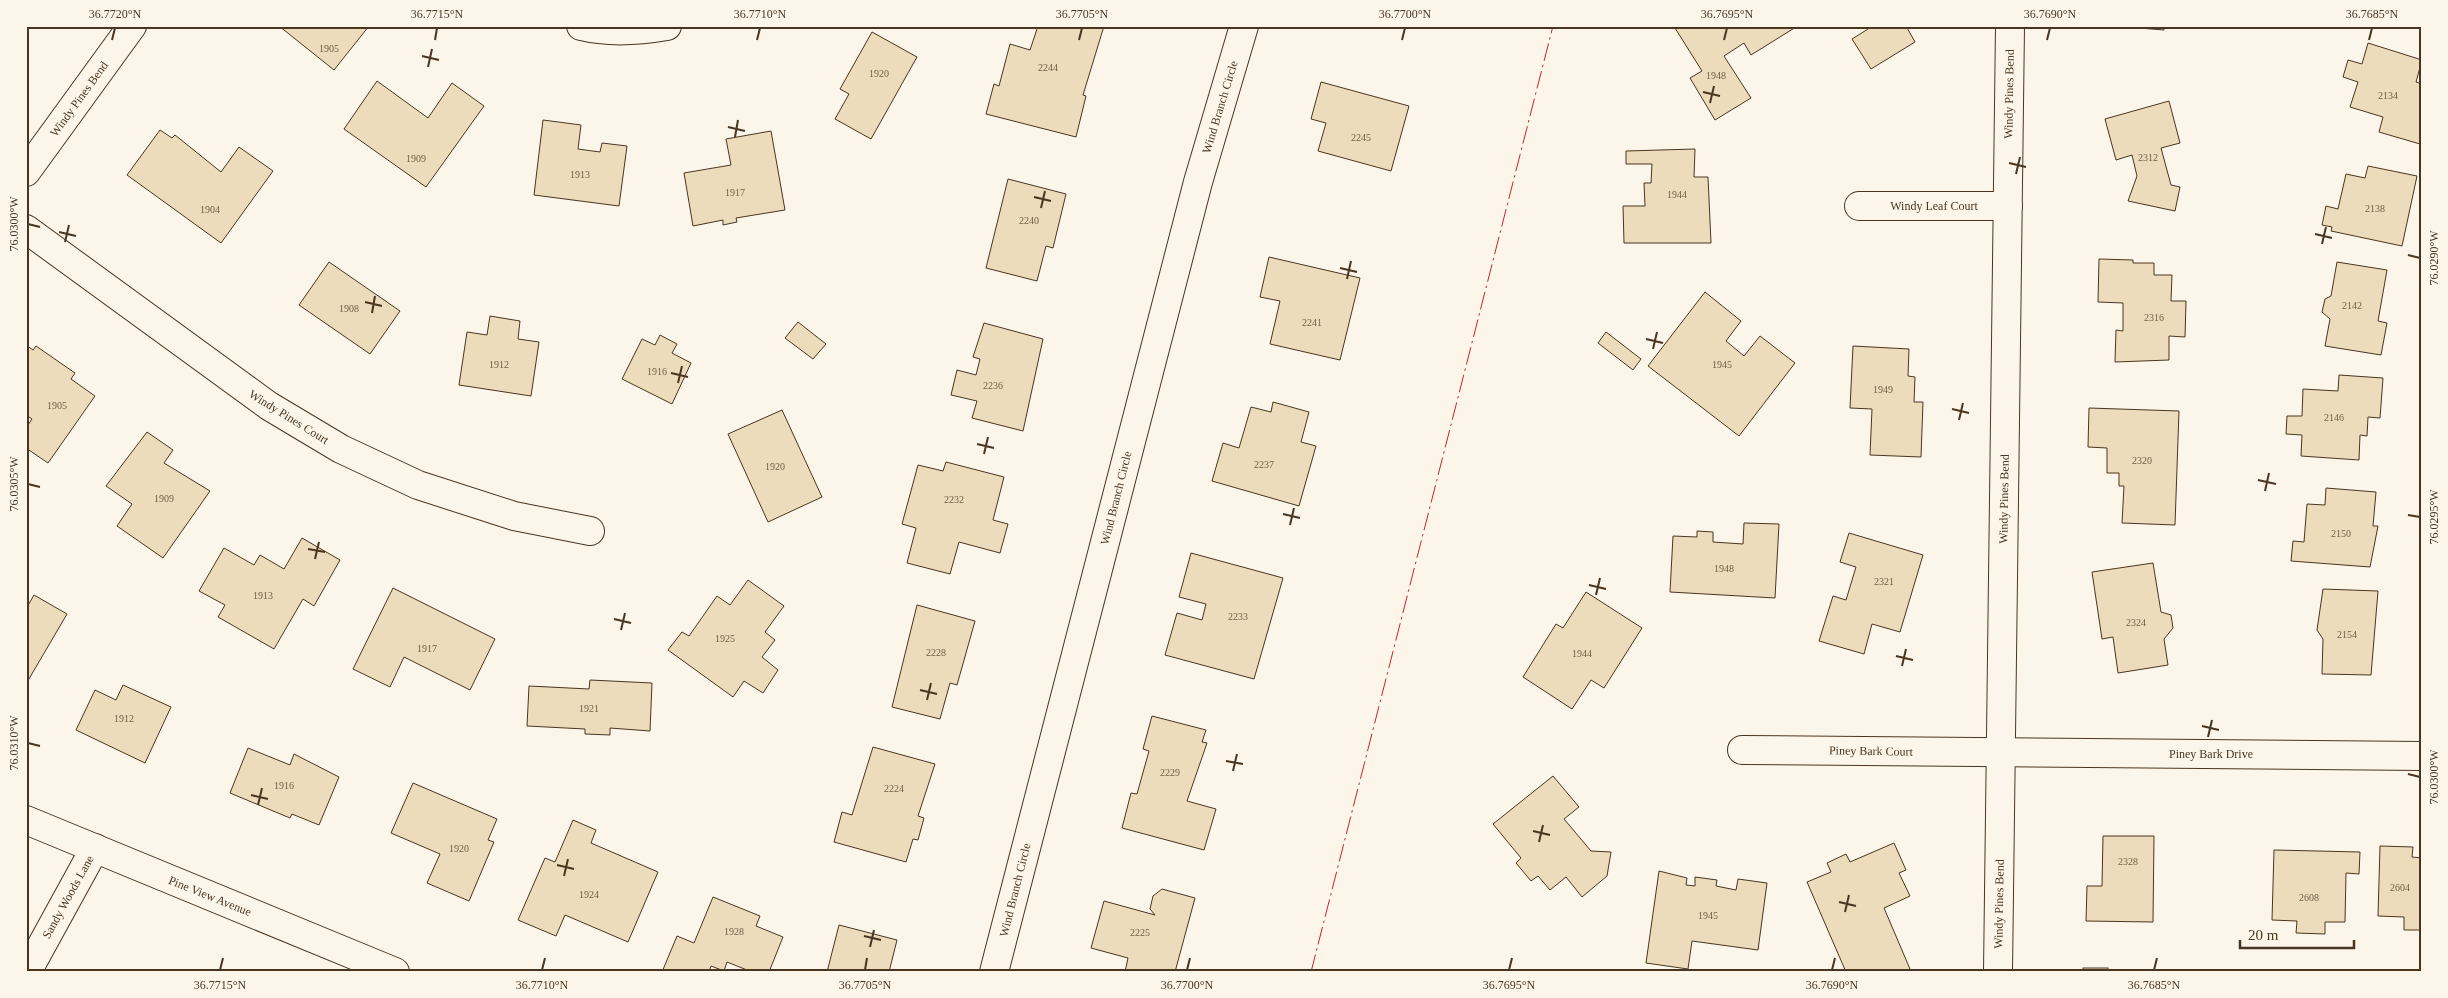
<svg xmlns="http://www.w3.org/2000/svg" width="2448" height="998" viewBox="0 0 2448 998" font-family="Georgia,serif">
<style>
.building{fill:#ecdcbc;stroke:#4a3520}
.lines{fill:none;stroke-linecap:round;stroke-linejoin:round}
.street-casing{stroke:#4a3520;stroke-width:30}
.street{stroke:#fbf6e9;stroke-width:28}
.power{stroke:#c62828;stroke-width:1;stroke-dasharray:18 4 2.5 4;stroke-linecap:butt}
.ticks{fill:none;stroke:#4a3520;stroke-width:2}
.labels{text-anchor:middle;stroke-width:4;stroke-linejoin:round;paint-order:stroke}
.number-label{font-size:10px;fill:#725f47}
.street-label{font-size:12px;fill:#4a3520;stroke:#fbf6e9}
.neatline{fill:none;stroke:#4a3520;stroke-width:2}
.ticks-label{font-size:12px;text-anchor:middle;fill:#4a3520}
</style>
<rect width="100%" height="100%" fill="#fbf6e9"/>
<g class="building">
<polygon points="279,26 369,26 334,70"/>
<polygon points="1038,26 1104,26 1083,95 1086,96 1076,137 986,114 994,84 999,86 1010,44 1030,50"/>
<polygon points="1678,26 1796,26 1796,27 1751,55 1744,43 1724,56 1751,98 1715,120 1690,78 1702,71 1675,28"/>
<polygon points="1866,26 1906,26 1915,42 1871,69 1852,39 1868,29"/>
<polygon points="2113,26 2164,26 2164,30"/>
<polygon points="872,32 917,57 871,139 835,119 849,94 840,89"/>
<polygon points="2368,43 2422,60 2416,82 2422,84 2420,144 2379,132 2383,117 2350,107 2358,82 2343,77 2348,60 2362,64"/>
<polygon points="377,81 428,118 452,83 484,106 426,187 344,129"/>
<polygon points="1321,82 1409,106 1391,171 1318,151 1326,123 1311,119"/>
<polygon points="2169,101 2180,143 2161,148 2171,185 2180,187 2175,211 2128,201 2137,176 2132,155 2116,160 2105,119"/>
<polygon points="543,120 581,125 578,149 600,152 602,143 627,146 619,206 534,195"/>
<polygon points="160,130 172,138 175,135 221,172 239,147 273,171 221,243 127,175"/>
<polygon points="771,131 785,210 736,218 737,222 723,225 723,220 693,226 684,173 731,165 726,139"/>
<polygon points="1695,149 1694,177 1708,177 1711,243 1624,243 1623,206 1645,206 1644,183 1651,183 1652,164 1626,164 1626,151"/>
<polygon points="2368,166 2417,176 2402,246 2331,231 2332,227 2322,225 2326,206 2338,209 2346,174 2365,178"/>
<polygon points="1008,179 1066,194 1053,248 1046,246 1037,281 986,268"/>
<polygon points="1269,257 1360,278 1340,360 1270,344 1280,301 1260,297"/>
<polygon points="2099,259 2133,260 2133,263 2154,263 2154,275 2172,275 2171,301 2186,301 2185,337 2169,336 2169,360 2115,362 2116,330 2123,331 2123,303 2098,302"/>
<polygon points="329,262 400,311 370,354 299,305"/>
<polygon points="2337,262 2387,270 2378,321 2387,323 2381,355 2325,346 2330,319 2322,312 2325,299 2331,296"/>
<polygon points="1705,292 1741,321 1726,341 1744,356 1760,336 1795,363 1739,436 1648,366"/>
<polygon points="490,316 520,321 518,339 539,342 531,396 459,385 467,332 487,335"/>
<polygon points="798,322 826,344 813,359 785,338"/>
<polygon points="984,323 1043,339 1023,431 972,418 977,401 951,395 957,370 976,375 980,359 973,357"/>
<polygon points="1606,332 1641,359 1633,370 1598,343"/>
<polygon points="660,335 677,344 672,353 691,363 672,404 622,379 642,339 655,345"/>
<polygon points="26,345 33,350 36,346 75,373 71,379 95,396 48,463 26,448 26,428 32,419 26,415"/>
<polygon points="1853,346 1909,349 1908,376 1915,377 1914,402 1923,402 1921,457 1870,455 1872,409 1850,408"/>
<polygon points="2339,375 2383,378 2380,418 2368,417 2367,436 2360,435 2359,460 2301,456 2302,435 2286,434 2287,416 2302,416 2303,389 2338,391"/>
<polygon points="1273,402 1309,412 1301,442 1316,446 1299,506 1212,481 1223,443 1239,448 1251,407 1271,412"/>
<polygon points="2089,408 2179,411 2175,525 2122,523 2124,486 2119,486 2119,473 2107,473 2107,448 2088,447"/>
<polygon points="782,410 822,497 768,522 728,434"/>
<polygon points="147,432 173,450 164,463 210,491 163,558 117,526 132,504 106,486"/>
<polygon points="946,462 1004,477 993,520 1008,524 1000,553 959,542 950,574 907,563 916,528 902,524 918,465 943,471"/>
<polygon points="2326,488 2376,492 2373,526 2378,526 2370,567 2291,561 2293,541 2304,542 2307,504 2325,505"/>
<polygon points="1744,523 1779,524 1775,598 1670,592 1673,536 1697,537 1697,531 1713,532 1713,542 1743,544"/>
<polygon points="1849,533 1923,555 1900,632 1872,624 1864,654 1819,641 1833,596 1846,600 1856,567 1840,562"/>
<polygon points="302,538 340,560 314,606 303,599 274,649 218,617 225,605 199,591 224,548 254,565 260,555 284,569"/>
<polygon points="1191,553 1283,578 1254,679 1165,655 1177,613 1202,620 1206,604 1179,597"/>
<polygon points="2153,563 2161,612 2171,615 2173,628 2164,639 2168,665 2118,673 2113,637 2102,639 2092,572"/>
<polygon points="748,580 784,606 765,632 775,640 762,657 778,670 763,693 744,681 733,697 668,650 682,632 689,636 717,596 730,605"/>
<polygon points="393,588 495,639 470,690 404,657 390,687 353,669"/>
<polygon points="2323,589 2378,591 2371,675 2322,674 2323,639 2317,630"/>
<polygon points="1586,592 1642,628 1604,688 1591,680 1572,709 1523,677 1556,624 1563,628"/>
<polygon points="34,595 67,614 26,684 26,609"/>
<polygon points="917,605 975,621 957,685 950,683 940,719 892,707"/>
<polygon points="590,680 652,683 650,731 610,728 610,735 585,734 585,729 527,726 529,686 589,689"/>
<polygon points="123,685 171,707 145,763 76,730 95,690 116,700"/>
<polygon points="1152,716 1206,730 1202,742 1207,743 1187,801 1216,809 1204,850 1122,828 1131,793 1137,794 1149,751 1143,749"/>
<polygon points="873,747 935,764 918,816 924,818 918,840 913,839 906,862 834,842 842,812 852,815"/>
<polygon points="248,748 290,765 294,754 339,777 319,825 292,814 290,818 230,793"/>
<polygon points="1553,776 1579,807 1564,819 1591,851 1611,852 1607,876 1582,897 1566,877 1550,890 1538,876 1531,881 1516,863 1521,858 1493,824"/>
<polygon points="413,783 497,819 488,840 494,842 469,901 427,883 440,854 391,833"/>
<polygon points="573,820 596,830 591,843 658,872 628,942 565,915 556,936 518,920 545,858 555,862"/>
<polygon points="2103,836 2154,836 2153,922 2086,921 2087,886 2102,886"/>
<polygon points="1894,843 1906,870 1899,873 1910,896 1884,908 1910,969 1904,972 1846,972 1807,882 1831,872 1827,863 1846,854 1850,862"/>
<polygon points="2380,846 2413,847 2412,857 2422,858 2422,930 2404,930 2404,917 2378,916"/>
<polygon points="2274,850 2360,852 2359,874 2346,873 2345,922 2325,922 2325,934 2296,933 2297,921 2272,920"/>
<polygon points="1659,871 1687,878 1686,885 1695,886 1695,877 1717,880 1716,886 1736,890 1738,879 1767,883 1758,950 1692,941 1688,969 1646,963"/>
<polygon points="1162,889 1195,898 1175,972 1125,972 1128,958 1091,948 1104,901 1155,915 1150,909 1153,896"/>
<polygon points="713,897 760,916 756,926 783,937 769,972 752,972 727,962 724,971 711,966 709,972 662,972 677,936 694,943"/>
<polygon points="839,925 897,940 889,972 827,972"/>
<rect x="2083" y="968" width="25" height="4"/>
</g>
<g class="lines">
<defs>
<g id="street">
<path d="M581 26C609 33 638 31 667 26"/>
<polyline points="26,172 132,26"/>
<polyline points="1859,206 2008,206"/>
<polyline points="26,229 269,406 341,449 418,485 514,516 590,531"/>
<polyline points="1742,750 2422,756"/>
<polyline points="26,820 395,972"/>
<polyline points="27,972 95,848"/>
<polyline points="994,972 1198,182 1244,26"/>
<polyline points="1998,972 2010,26"/>
</g>
</defs>
<use href="#street" class="street-casing"/>
<use href="#street" class="street"/>
<polyline class="power" points="1311,972 1553,26"/>
</g>
<path class="ticks" d="M112 40 115 28M435 40 437 28M757 40 760 28M1079 40 1082 28M1402 40 1405 28M1724 40 1727 28M2047 40 2050 28M2369 40 2372 28M422 56 439 60M428 67 432 49M1703 92 1720 96M1710 103 1714 86M728 127 745 131M735 137 738 120M2009 163 2026 167M2016 174 2020 157M1034 197 1051 201M1041 208 1045 191M28 224 40 227M59 232 76 236M2315 234 2332 238M65 242 69 225M2322 244 2326 227M2408 255 2420 258M1340 268 1357 272M1347 279 1351 261M365 302 382 306M372 313 375 296M1646 339 1663 343M1653 349 1657 332M671 373 688 377M678 383 682 366M1952 409 1969 413M1959 420 1963 403M977 444 994 448M984 454 988 437M2258 480 2276 484M28 484 40 487M2265 491 2269 473M1283 514 1300 518M2408 515 2420 517M1290 525 1294 508M308 549 325 552M315 559 319 542M1589 585 1606 589M1596 595 1600 578M614 619 631 623M621 630 625 613M1896 656 1913 660M1902 666 1906 649M920 690 937 694M927 700 931 683M2202 726 2219 730M2208 737 2212 720M28 743 40 746M1226 761 1243 764M1233 771 1237 754M2408 774 2420 777M251 795 268 799M258 805 262 788M1533 831 1550 835M1539 842 1543 825M557 865 574 869M564 876 568 859M1839 902 1856 906M1845 912 1849 895M864 936 881 940M870 947 874 930M220 970 223 958M542 970 545 958M865 970 867 958M1187 970 1190 958M1509 970 1512 958M1832 970 1835 958M2154 970 2157 958"/>
<g class="labels">
<g class="number-label">
<text x="329" y="52">1905</text>
<text x="1048" y="71">2244</text>
<text x="879" y="77">1920</text>
<text x="1716" y="79">1948</text>
<text x="2388" y="99">2134</text>
<text x="1361" y="141">2245</text>
<text x="2148" y="161">2312</text>
<text x="416" y="162">1909</text>
<text x="580" y="178">1913</text>
<text x="735" y="196">1917</text>
<text x="1677" y="198">1944</text>
<text x="2375" y="212">2138</text>
<text x="210" y="213">1904</text>
<text x="1029" y="224">2240</text>
<text x="2352" y="309">2142</text>
<text x="349" y="312">1908</text>
<text x="2154" y="321">2316</text>
<text x="1312" y="326">2241</text>
<text x="499" y="368">1912</text>
<text x="1722" y="368">1945</text>
<text x="657" y="375">1916</text>
<text x="993" y="389">2236</text>
<text x="1883" y="393">1949</text>
<text x="57" y="409">1905</text>
<text x="2334" y="421">2146</text>
<text x="2142" y="464">2320</text>
<text x="1264" y="468">2237</text>
<text x="775" y="470">1920</text>
<text x="164" y="502">1909</text>
<text x="954" y="503">2232</text>
<text x="2341" y="537">2150</text>
<text x="1724" y="572">1948</text>
<text x="1884" y="585">2321</text>
<text x="263" y="599">1913</text>
<text x="1238" y="620">2233</text>
<text x="2136" y="626">2324</text>
<text x="2347" y="638">2154</text>
<text x="725" y="642">1925</text>
<text x="427" y="652">1917</text>
<text x="936" y="656">2228</text>
<text x="1582" y="657">1944</text>
<text x="589" y="712">1921</text>
<text x="124" y="722">1912</text>
<text x="1170" y="776">2229</text>
<text x="284" y="789">1916</text>
<text x="894" y="792">2224</text>
<text x="459" y="852">1920</text>
<text x="2128" y="865">2328</text>
<text x="2400" y="891">2604</text>
<text x="589" y="898">1924</text>
<text x="2309" y="901">2608</text>
<text x="1708" y="919">1945</text>
<text x="734" y="935">1928</text>
<text x="1140" y="936">2225</text>
</g>
<g class="street-label">
<text transform="translate(2009 94) rotate(-89)" y="4">Windy Pines Bend</text>
<text transform="translate(79 99) rotate(-54)" y="4">Windy Pines Bend</text>
<text transform="translate(1220 107) rotate(-73)" y="4">Wind Branch Circle</text>
<text x="1934" y="210">Windy Leaf Court</text>
<text transform="translate(289 417) rotate(32)" y="4">Windy Pines Court</text>
<text transform="translate(1116 498) rotate(-76)" y="4">Wind Branch Circle</text>
<text transform="translate(2004 499) rotate(-89)" y="4">Windy Pines Bend</text>
<text transform="translate(1871 751) rotate(1)" y="4">Piney Bark Court</text>
<text x="2211" y="758">Piney Bark Drive</text>
<text transform="translate(1015 890) rotate(-76)" y="4">Wind Branch Circle</text>
<text transform="translate(210 896) rotate(22)" y="4">Pine View Avenue</text>
<text transform="translate(68 897) rotate(-61)" y="4">Sandy Woods Lane</text>
<text transform="translate(1999 904) rotate(-89)" y="4">Windy Pines Bend</text>
</g>
</g>
<rect width="2448" height="998" fill="none" stroke="#fbf6e9" stroke-width="55"/>
<path d="M2240 940v8h114v-8" fill="none" stroke="#4a3520" stroke-width="2.5"/>
<text x="2248" y="940" font-size="15" fill="#4a3520" stroke="#fbf6e9" stroke-width="4" paint-order="stroke">20 m</text>
<rect x="28" y="28" width="2392" height="942" class="neatline"/>
<g class="ticks-label">
<text x="115" y="18">36.7720°N</text>
<text x="437" y="18">36.7715°N</text>
<text x="760" y="18">36.7710°N</text>
<text x="1082" y="18">36.7705°N</text>
<text x="1405" y="18">36.7700°N</text>
<text x="1727" y="18">36.7695°N</text>
<text x="2050" y="18">36.7690°N</text>
<text x="2372" y="18">36.7685°N</text>
<text transform="translate(14 224) rotate(-90)" y="4">76.0300°W</text>
<text transform="translate(2434 258) rotate(-90)" y="4">76.0290°W</text>
<text transform="translate(14 484) rotate(-90)" y="4">76.0305°W</text>
<text transform="translate(2434 517) rotate(-90)" y="4">76.0295°W</text>
<text transform="translate(14 743) rotate(-90)" y="4">76.0310°W</text>
<text transform="translate(2434 777) rotate(-90)" y="4">76.0300°W</text>
<text x="220" y="989">36.7715°N</text>
<text x="542" y="989">36.7710°N</text>
<text x="865" y="989">36.7705°N</text>
<text x="1187" y="989">36.7700°N</text>
<text x="1509" y="989">36.7695°N</text>
<text x="1832" y="989">36.7690°N</text>
<text x="2154" y="989">36.7685°N</text>
</g>
</svg>
